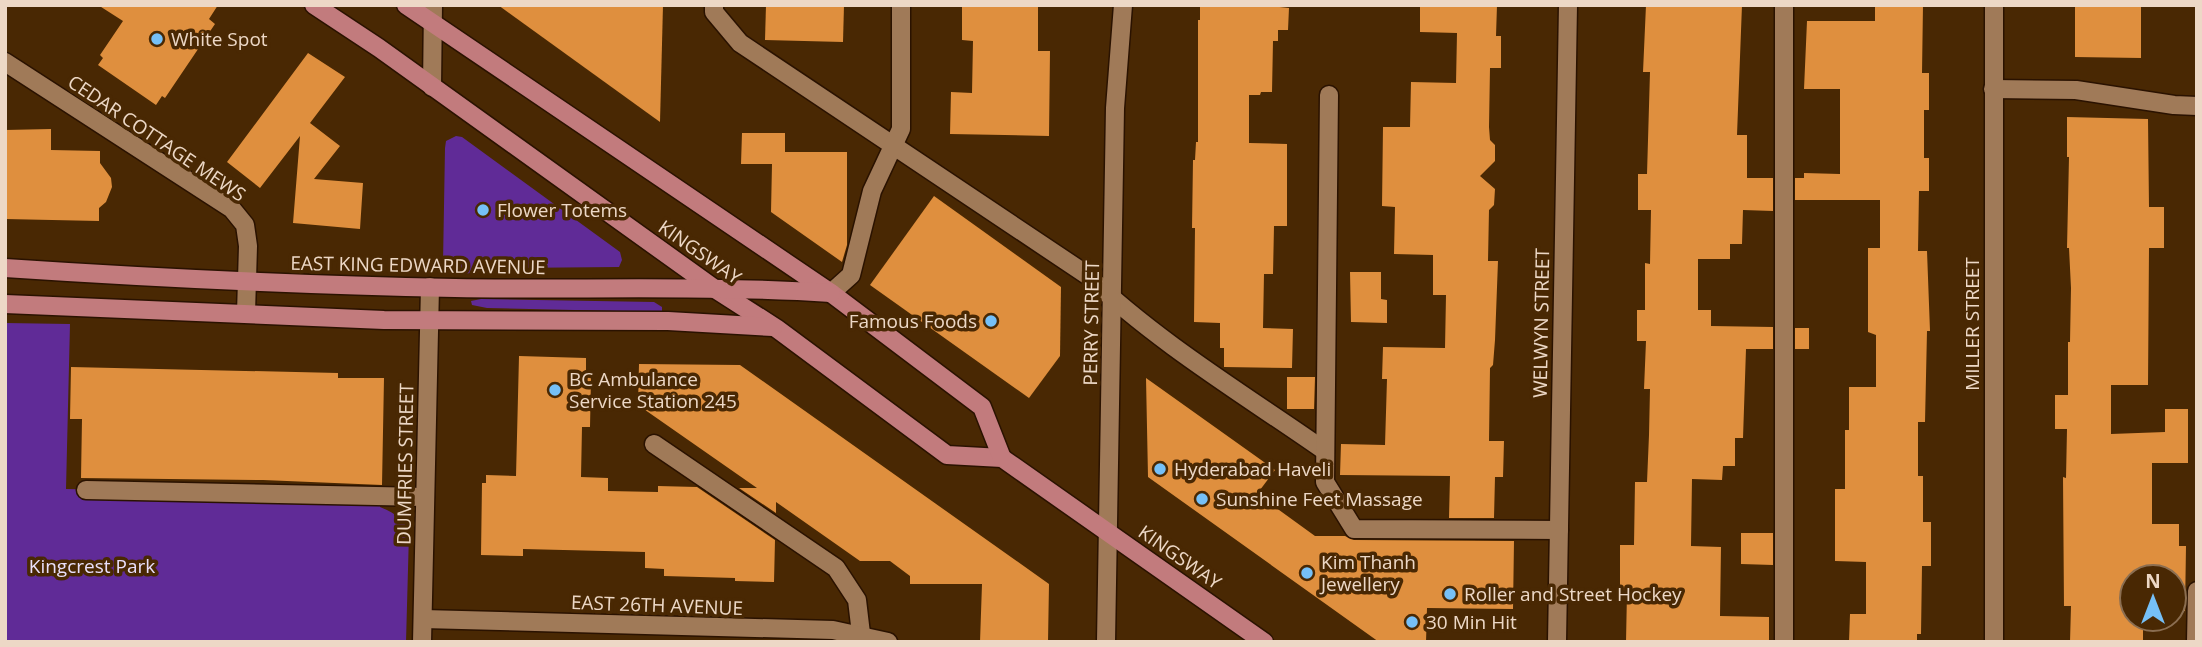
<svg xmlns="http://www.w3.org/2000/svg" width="2202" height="647" viewBox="0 0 2202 647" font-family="'Open Sans',sans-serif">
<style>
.green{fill:#602b97}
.building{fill:#df8f3e}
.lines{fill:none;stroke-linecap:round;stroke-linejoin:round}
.minor-casing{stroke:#2a1200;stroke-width:21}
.major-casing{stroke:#2a1200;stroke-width:21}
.minor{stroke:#a07a58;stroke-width:18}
.major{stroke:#c27b7d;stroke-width:18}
.poi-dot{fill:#76c0f7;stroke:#492803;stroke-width:2.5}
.labels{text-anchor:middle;stroke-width:7;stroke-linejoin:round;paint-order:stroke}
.poi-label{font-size:19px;fill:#edd8c6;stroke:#492803;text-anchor:start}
.street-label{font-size:19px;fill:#edd8c6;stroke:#492803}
.park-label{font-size:19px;fill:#e9dffb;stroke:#492803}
</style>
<rect width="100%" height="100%" fill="#492803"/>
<g class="green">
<polygon points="456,136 462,137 620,252 622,260 619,267 493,268 465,274 447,271 443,264 445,148 446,141"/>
<polygon points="481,299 654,302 662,307 662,312 487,308 472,305 471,301"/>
<path d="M5 323 70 324 66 489 380 496V507C394 513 404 518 409 533L406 642H5Z"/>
</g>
<g class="building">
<polygon points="98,5 218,5 209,19 215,24 165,98 162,96 156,105 98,65 103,58 100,55 123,21"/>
<polygon points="498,5 663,5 660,122"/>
<polygon points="766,5 844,5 843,42 765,40"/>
<polygon points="962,5 1038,5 1038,51 1050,51 1049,136 950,134 951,92 972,93 973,41 962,40"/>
<polygon points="1200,5 1261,5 1289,8 1288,30 1278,30 1278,41 1273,41 1272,92 1261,92 1260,95 1249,95 1249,143 1287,144 1287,226 1274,226 1273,274 1264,274 1263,328 1293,329 1292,368 1224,367 1224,348 1220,348 1220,323 1194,322 1195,228 1192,228 1193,160 1195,160 1196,142 1198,142 1198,20 1200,20"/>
<polygon points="1420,5 1497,5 1496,36 1501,36 1501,68 1490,68 1489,127 1490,140 1495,145 1495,161 1480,176 1495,189 1494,205 1489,210 1488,261 1498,261 1495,340 1493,365 1490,368 1489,441 1504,441 1503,477 1495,477 1494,518 1449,518 1450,476 1340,475 1341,444 1385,445 1387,379 1382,379 1383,347 1445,348 1446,295 1433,295 1433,255 1394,254 1395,207 1382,206 1383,127 1410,127 1411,82 1456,83 1457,33 1420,32"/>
<polygon points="1646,5 1742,5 1737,135 1747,135 1747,178 1773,178 1773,211 1743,210 1742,244 1730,244 1730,259 1698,259 1698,310 1711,310 1711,326 1773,327 1773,349 1746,349 1743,438 1735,438 1735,466 1723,466 1722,480 1692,479 1691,546 1721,547 1720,616 1769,617 1769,642 1626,642 1627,592 1620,592 1620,545 1634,545 1635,482 1647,482 1649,435 1650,389 1644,389 1646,341 1637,341 1637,310 1645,310 1645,263 1650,264 1651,210 1638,210 1638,174 1647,174 1650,72 1643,72"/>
<polygon points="1875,5 1923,5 1922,73 1929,73 1929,110 1924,110 1924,158 1929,158 1929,191 1919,191 1918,251 1927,251 1930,331 1927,331 1925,422 1918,422 1918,476 1923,476 1923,522 1931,522 1931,566 1922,566 1921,634 1917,634 1917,642 1849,642 1850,614 1866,614 1866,562 1835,561 1835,489 1845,489 1845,430 1849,430 1849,387 1876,387 1876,335 1868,332 1868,248 1880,248 1880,200 1795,200 1795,178 1804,178 1804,173 1840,174 1840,89 1804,89 1807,21 1875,21"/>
<polygon points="2075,5 2141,5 2141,58 2075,57"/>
<polygon points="308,53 345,77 310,123 340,146 314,179 363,183 360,229 293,223 300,136 260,188 227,162"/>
<polygon points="2067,117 2148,119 2149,207 2164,207 2164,248 2149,248 2148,385 2111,385 2111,434 2165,432 2165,409 2188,409 2188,463 2152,463 2152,524 2179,524 2179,546 2186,546 2185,611 2174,611 2174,577 2132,577 2132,619 2143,619 2143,642 2070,642 2071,606 2064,606 2063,477 2066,478 2067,429 2055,429 2055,395 2068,395 2068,342 2070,342 2071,288 2069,248 2067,248 2069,157 2067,157"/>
<polygon points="51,129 51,150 100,151 100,163 111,178 112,187 106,202 99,208 99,221 5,219 5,130"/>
<polygon points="742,133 785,133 785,152 847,152 847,245 842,262 771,212 772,164 741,164"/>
<polygon points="934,196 1061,287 1060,356 1029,398 870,285"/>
<polygon points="1350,272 1381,272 1381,299 1387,300 1387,323 1351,322"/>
<rect x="1795" y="328" width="14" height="21"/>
<polygon points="519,356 586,358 586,377 591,377 590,427 582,427 581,477 608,478 608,491 658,492 658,486 697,487 775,540 774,582 735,581 735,578 664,576 664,569 645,568 645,552 523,549 523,556 481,555 482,483 486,483 486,475 516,476"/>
<polygon points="639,364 740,365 1049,584 1048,642 980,642 982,584 910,584 910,576 890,561 860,561 776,502 776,513 739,488 757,488 638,405"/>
<polygon points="71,367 338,373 338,378 384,378 382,485 263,480 81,478 82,419 70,419"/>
<polygon points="1287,377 1315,377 1314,409 1287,409"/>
<polygon points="1146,378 1275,470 1257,494 1315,536 1345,536 1354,540 1514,541 1513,609 1427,608 1426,642 1379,642 1148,477"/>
<polygon points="1741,533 1773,533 1773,565 1741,564"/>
</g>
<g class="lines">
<defs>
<g id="minor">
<path d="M714 5V12L740 43 1087 275C1158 343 1245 395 1325 451"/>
<polyline points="1784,5 1784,642"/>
<polyline points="5,62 232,209 245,225 248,246 246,313"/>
<polyline points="432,87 433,5"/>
<polyline points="1993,89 2076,90 2174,105 2197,106"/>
<polyline points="1329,95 1325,482 1354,529 1559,530"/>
<polyline points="831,293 851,275 872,191 901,129 901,5"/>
<polyline points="654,444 836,568 857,600 862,642"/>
<polyline points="86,490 425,497"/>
<polyline points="423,619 833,630 888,642"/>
<polyline points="422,642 430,287"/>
<polyline points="1106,642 1115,108 1123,5"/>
<polyline points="1557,642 1568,5"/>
<polyline points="1994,642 1994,5"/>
<polyline points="2196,642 2197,591"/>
</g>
<g id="major">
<polyline points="314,5 379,48 715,289 776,328 947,455 1002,458 1264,642"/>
<polyline points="406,5 831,293 982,407 1002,458"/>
<path d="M5 268C155 278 305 285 455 288 580 290 706 285 831 293"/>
<polyline points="5,304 384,320 668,321 773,327"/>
</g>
</defs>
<use href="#minor" class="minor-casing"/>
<use href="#major" class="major-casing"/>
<use href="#minor" class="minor"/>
<use href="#major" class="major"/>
</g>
<g class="poi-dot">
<circle cx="157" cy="39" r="7"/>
<circle cx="483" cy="210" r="7"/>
<circle cx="991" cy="321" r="7"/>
<circle cx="555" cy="390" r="7"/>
<circle cx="1160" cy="469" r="7"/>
<circle cx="1202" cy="499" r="7"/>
<circle cx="1307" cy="573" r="7"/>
<circle cx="1450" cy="594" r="7"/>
<circle cx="1412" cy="622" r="7"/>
</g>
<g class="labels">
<g class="poi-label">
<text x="171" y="46">White Spot</text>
<text x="497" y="217">Flower Totems</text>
<text x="977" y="328" text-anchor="end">Famous Foods</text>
<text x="569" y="386">BC Ambulance<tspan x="569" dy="22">Service Station 245</tspan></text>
<text x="1174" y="476">Hyderabad Haveli</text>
<text x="1216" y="506">Sunshine Feet Massage</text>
<text x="1321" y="569">Kim Thanh<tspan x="1321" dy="22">Jewellery</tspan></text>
<text x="1464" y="601">Roller and Street Hockey</text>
<text x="1426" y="629">30 Min Hit</text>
</g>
<g class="street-label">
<text transform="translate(157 138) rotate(34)" y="7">CEDAR COTTAGE MEWS</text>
<text transform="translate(700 252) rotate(35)" y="7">KINGSWAY</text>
<text transform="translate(418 265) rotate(1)" y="7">EAST KING EDWARD AVENUE</text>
<text transform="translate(1091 323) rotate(-89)" y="7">PERRY STREET</text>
<text transform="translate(1541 323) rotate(-89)" y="7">WELWYN STREET</text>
<text transform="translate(1972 324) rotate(-90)" y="7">MILLER STREET</text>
<text transform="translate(405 464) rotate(-89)" y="7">DUMFRIES STREET</text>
<text transform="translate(1180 557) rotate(35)" y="7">KINGSWAY</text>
<text transform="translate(657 605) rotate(2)" y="7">EAST 26TH AVENUE</text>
</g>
<g class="park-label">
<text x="92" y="573">Kingcrest Park</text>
</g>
</g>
<rect width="2202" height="647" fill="none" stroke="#edd8c6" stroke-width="14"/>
<g transform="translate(2153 598)"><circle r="33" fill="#492803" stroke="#8b6e51" stroke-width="2"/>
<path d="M0-5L12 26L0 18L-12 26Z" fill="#76c0f7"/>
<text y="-10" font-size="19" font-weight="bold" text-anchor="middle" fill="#edd8c6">N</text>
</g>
</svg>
